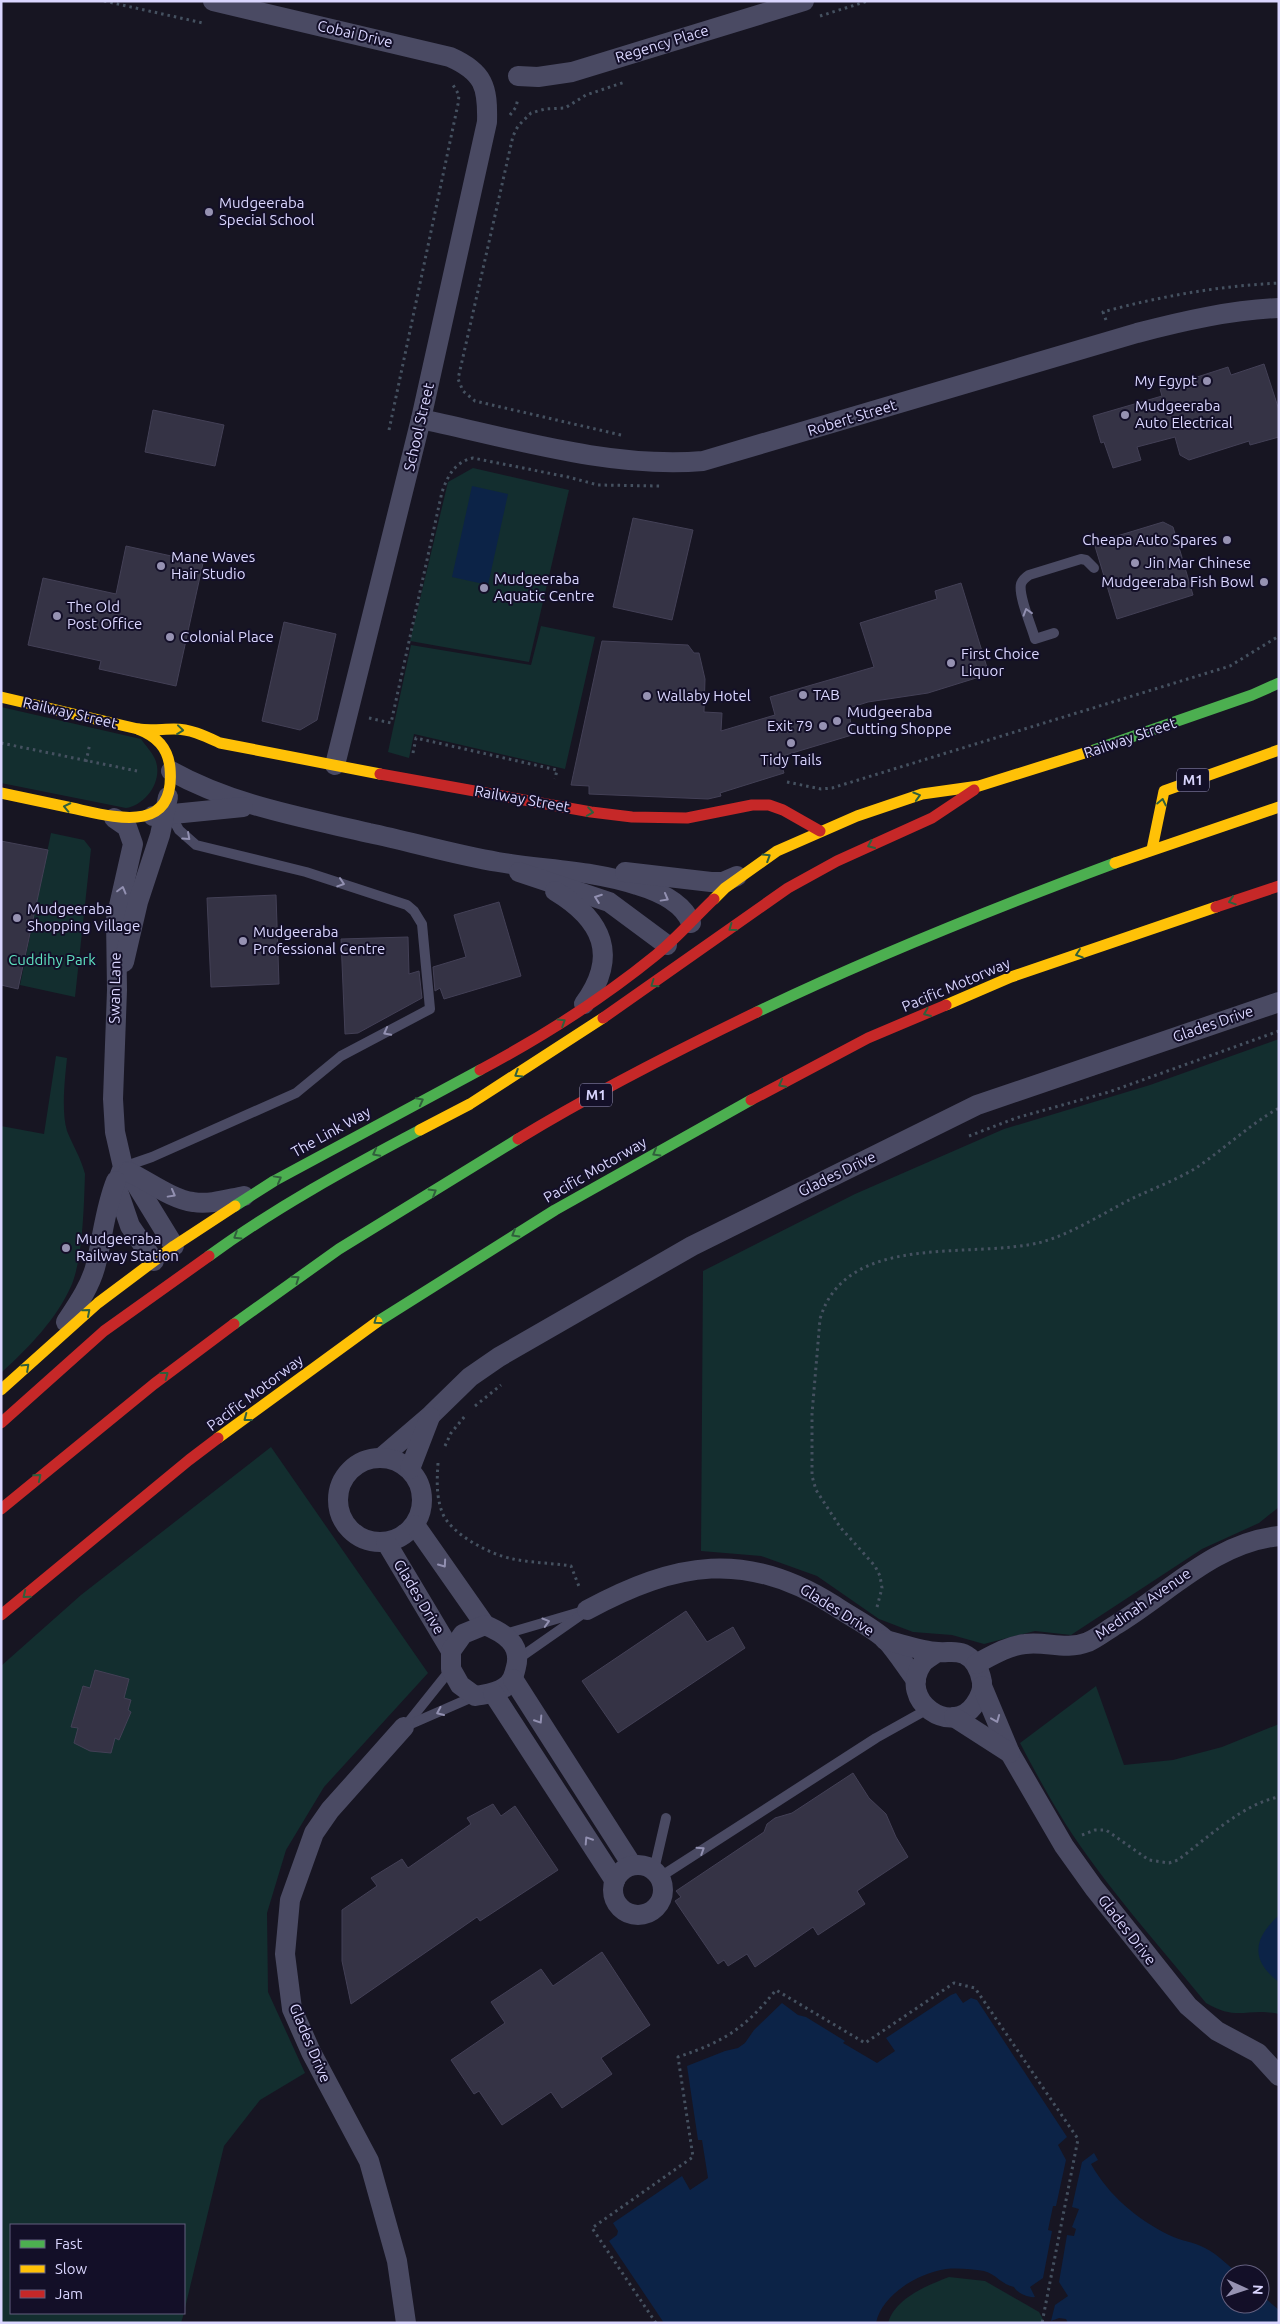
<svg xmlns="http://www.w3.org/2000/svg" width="1280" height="2324" viewBox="0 0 1280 2324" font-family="Ubuntu,sans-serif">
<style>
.green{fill:#132e2f}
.water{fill:#0c2347}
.building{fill:#353345;stroke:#434056}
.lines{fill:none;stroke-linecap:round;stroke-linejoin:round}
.path{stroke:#455160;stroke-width:3;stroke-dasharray:2.5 4;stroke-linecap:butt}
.lane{stroke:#4a4a63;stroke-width:10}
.street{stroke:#4a4a63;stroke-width:20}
.fast{stroke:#4caf50;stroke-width:11}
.slow{stroke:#ffc107;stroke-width:11}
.jam{stroke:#c62828;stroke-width:11}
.oneway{stroke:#9290b1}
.oneway2{stroke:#305f3c}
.poi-dot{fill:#9692b2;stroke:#130f28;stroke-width:2}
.labels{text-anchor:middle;stroke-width:4;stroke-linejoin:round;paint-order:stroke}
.shield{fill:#130f28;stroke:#9e9abe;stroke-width:1}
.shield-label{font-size:14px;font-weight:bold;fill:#dad6ff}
.street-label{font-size:15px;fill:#dad6ff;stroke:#130f28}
.poi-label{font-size:15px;fill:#dad6ff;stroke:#130f28;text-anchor:start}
.park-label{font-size:15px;fill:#5fe3c0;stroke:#130f28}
</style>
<rect width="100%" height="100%" fill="#171522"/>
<g class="green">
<polygon points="473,468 569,490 529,662 410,641 448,482"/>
<polygon points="541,626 595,637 565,769 414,734 409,758 388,752 411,645 531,665"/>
<path d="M1 707 141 739C145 745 152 752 155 759 164 780 146 805 126 808L1 783Z"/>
<polygon points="51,833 84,840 91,849 75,997 20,985"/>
<polygon points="1279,1039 1279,1507 1259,1523 1202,1549 1071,1635 1035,1631 984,1644 952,1635 913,1632 879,1619 817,1576 761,1556 701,1551 703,1271 855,1194 1004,1129 1150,1085"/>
<path d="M56 1056 67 1058C65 1078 61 1111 67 1131 73 1146 81 1158 85 1174 84 1204 83 1256 72 1284 57 1319 29 1347 1 1373V1126L44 1134Z"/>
<polygon points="271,1447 428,1673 324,1787 286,1850 267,1913 268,1992 305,2073 260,2100 224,2146 184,2312 184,2225 11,2225 11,2313 184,2313 181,2323 1,2323 1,1666 81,1595"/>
<path d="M1096 1686 1124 1765 1173 1760 1222 1747 1279 1724V2014C1247 2007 1238 2022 1206 2003 1158 1944 1106 1887 1065 1823 1049 1797 1034 1770 1020 1743Z"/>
<path d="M949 2277 985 2281 1039 2312 1045 2323H888C895 2298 928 2285 949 2277Z"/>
</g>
<g class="water">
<polygon points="472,486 508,494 488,585 452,577"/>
<path d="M1279 1915V1982C1250 1960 1253 1939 1279 1915Z"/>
<path d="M956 1993 963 2003 971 1998 977 2000 1067 2137 1058 2145 1066 2160 1056 2206H1053L1048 2230 1052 2231 1043 2278 1030 2287 1035 2297C1029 2298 1017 2293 1014 2287 1002 2285 996 2274 984 2271 972 2269 958 2268 946 2269 919 2273 882 2294 876 2323H664L609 2241 617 2235 618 2231 613 2223 682 2176 690 2190 708 2178 702 2140H698L687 2066 725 2051 738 2048 745 2043 754 2030 782 2003 798 2015 806 2017 845 2041 843 2043 877 2063 895 2051 886 2038 951 1995Z"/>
<path d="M1094 2153 1098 2160 1091 2164C1109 2196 1137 2219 1169 2235 1181 2241 1194 2242 1205 2248 1217 2254 1228 2265 1238 2274H1230V2304H1260V2294L1279 2310V2323H1068L1066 2319 1059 2318 1051 2321 1055 2305 1068 2296 1059 2282 1067 2235 1074 2236 1076 2229 1072 2227 1079 2209 1072 2207 1082 2162Z"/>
</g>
<g class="building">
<polygon points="1264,364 1279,410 1279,437 1250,445 1249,441 1189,460 1180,455 1175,437 1137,447 1141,460 1113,468 1104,442 1101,443 1093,416 1162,396 1160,389 1228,367 1231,375"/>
<polygon points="153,410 224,425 215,466 145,452"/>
<polygon points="633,518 693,530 672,620 613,607"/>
<polygon points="1163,522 1173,527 1193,595 1117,619 1094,543"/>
<polygon points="126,546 203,563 176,686 99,669 101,661 28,645 43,578 116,594"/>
<polygon points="961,583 989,674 928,693 868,702 849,708 852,735 779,757 784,773 720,793 721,796 708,799 589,794 589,786 571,785 602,641 688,645 694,653 699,653 705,679 704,712 722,713 721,731 775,715 770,697 874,667 860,623 937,599 935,591"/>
<polygon points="284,622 336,634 317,720 300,730 262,721"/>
<polygon points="1,841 48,850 18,989 1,985"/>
<polygon points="276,895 279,984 211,987 207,898"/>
<polygon points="499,902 521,976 444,999 440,988 435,991 433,967 466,957 454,915"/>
<polygon points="408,937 409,974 419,971 422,998 358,1033 345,1034 341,939"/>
<polygon points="686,1611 707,1642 733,1627 745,1648 618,1733 582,1681"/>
<polygon points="95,1670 129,1679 124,1698 131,1700 128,1710 131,1712 119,1740 115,1738 111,1753 90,1751 74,1743 78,1728 71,1727 83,1686 90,1688"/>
<polygon points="853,1773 869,1798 886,1814 896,1837 908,1857 857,1891 865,1904 818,1935 813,1927 755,1967 747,1954 728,1966 724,1960 718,1964 675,1901 681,1897 676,1891 764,1832 767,1824 775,1818 792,1813"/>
<polygon points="493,1804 501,1816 515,1806 558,1870 480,1921 477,1917 351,2004 342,1961 342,1910 377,1886 371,1878 402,1859 408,1868 471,1824 467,1818"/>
<polygon points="602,1952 650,2025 601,2058 612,2074 562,2108 551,2092 502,2125 479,2091 474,2094 451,2060 505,2023 491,2002 541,1969 553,1986"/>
</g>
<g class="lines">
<g class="path">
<polyline points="104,1 203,23"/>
<polyline points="820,16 868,1"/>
<polyline points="510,115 516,107 518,98"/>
<path d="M1106 320 1103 312C1161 296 1219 286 1279 283"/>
<polyline points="389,430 458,104 459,95 453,85"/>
<polyline points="621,435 475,401 463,391 458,379 513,136 518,126 531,113 545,109 565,108 586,95 625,82"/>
<path d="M369 718 391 723 442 492C448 475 455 462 473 458L568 477 598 485 660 486"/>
<polyline points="1,743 137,771"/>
<polyline points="413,753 416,738 557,770 555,779"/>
<polyline points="86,762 90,743"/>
<polyline points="787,782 821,789 832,788 1230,666 1279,636"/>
<polyline points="969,1136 1016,1118 1109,1092 1279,1031"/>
<polyline points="475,1406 501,1385"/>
<polyline points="445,1446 451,1433 465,1416"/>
<path d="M438 1463C437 1480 436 1495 442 1512 450 1534 491 1555 513 1559 532 1563 552 1563 571 1566L580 1589"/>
<path d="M877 1607 882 1588 880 1576 875 1566 840 1527 816 1490 812 1476V1414L820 1319C846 1230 973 1260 1042 1242 1073 1233 1102 1214 1131 1199 1152 1189 1176 1180 1196 1168 1224 1149 1249 1125 1279 1108"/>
<path d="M1082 1835 1095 1830H1106L1149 1860 1169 1863 1178 1860C1206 1839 1244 1803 1279 1797"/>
<path d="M656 2323 592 2228 693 2157 678 2057C725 2041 744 2029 776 1990L865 2043 954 1983 975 1988 1078 2139 1042 2323"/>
</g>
<g class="lane">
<path d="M1054 633 1035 639C1032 627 1018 596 1021 584 1022 581 1026 577 1029 575L1081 559 1086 560 1094 568"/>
<polyline points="123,1167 152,1157 296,1093 341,1056 430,1009 422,924 414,911 407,905 306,872 196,845 179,830 169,812"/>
<polyline points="505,1634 587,1610"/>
<polyline points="518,1659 581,1615"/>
<polyline points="407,1724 451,1669"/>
<polyline points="404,1727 475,1696"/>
<polyline points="654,1870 666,1818"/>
<polyline points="660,1877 876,1738 928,1709"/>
</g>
<g class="street">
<path d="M213 1 450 57C484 72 488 87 487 122L421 419 335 765"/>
<polyline points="518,76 538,77 572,72 804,1"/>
<path d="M421 419C510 438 612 469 703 461L1137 333C1183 321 1231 310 1279 308"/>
<path d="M171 771C232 805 301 817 369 833 412 842 455 855 498 862 544 870 592 870 637 885 657 891 683 902 691 923"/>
<polyline points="153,816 243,807"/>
<polyline points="114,818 127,827 133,844 116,919 117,990 113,1099 115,1132 123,1167 118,1180 118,1191 130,1226 154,1261"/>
<polyline points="519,872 609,902 667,945"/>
<polyline points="625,872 711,882 723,882 737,876"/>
<path d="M555 891C603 920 619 956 584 1004"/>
<polyline points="124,962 138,902 160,835 168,797"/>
<polyline points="128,1171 174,1246"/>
<path d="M129 1172C148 1181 173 1200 193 1202 210 1205 228 1199 244 1196"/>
<path d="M66 1322C78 1304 91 1285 96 1264 103 1236 105 1208 116 1181"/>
<polyline points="382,1457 431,1415 470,1377 499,1357 692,1246 977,1105 1279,1002"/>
<circle cx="380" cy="1500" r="42"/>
<polyline points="410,1469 430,1417"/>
<polyline points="415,1525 485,1625"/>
<polyline points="386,1542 451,1651"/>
<path d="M587 1610C676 1562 746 1549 835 1606 851 1617 872 1627 886 1640 897 1652 906 1667 916 1680"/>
<path d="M485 1625C504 1633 522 1644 516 1667 514 1676 512 1682 505 1687 496 1694 485 1694 475 1696L460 1685 451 1669V1651L463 1634Z"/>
<path d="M885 1640C902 1644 921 1651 938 1652 948 1653 954 1650 964 1654 975 1659 980 1671 982 1682 983 1690 980 1697 975 1704 952 1738 897 1701 922 1664 925 1659 933 1656 937 1652"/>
<path d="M976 1664C991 1656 1007 1646 1025 1644 1047 1641 1065 1651 1088 1642 1097 1638 1106 1631 1114 1626 1168 1594 1213 1543 1279 1536"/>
<polyline points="513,1679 632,1865"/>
<polyline points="982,1686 1010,1753 1064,1846 1094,1888 1188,2006 1217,2031 1258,2053 1279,2076"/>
<polyline points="493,1693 615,1881"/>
<polyline points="954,1717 1010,1753"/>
<polyline points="404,1727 330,1810 314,1833 290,1900 285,1954 292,2009 311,2052 369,2161 397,2261 406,2323"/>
<circle cx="638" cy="1890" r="25"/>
</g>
<g class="fast">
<polyline points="1091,751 1252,695 1279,683"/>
<path d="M757 1012C874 956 994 908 1115 863"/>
<polyline points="235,1206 274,1181 480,1070"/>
<path d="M209 1256C275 1208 348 1168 420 1130"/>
<polyline points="377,1322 555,1210 751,1100"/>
<polyline points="234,1324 339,1249 518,1139"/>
</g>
<g class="slow">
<path d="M1 697 138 729C151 731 162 729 174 729 191 729 205 736 220 743L380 774"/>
<path d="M1 793C25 798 48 803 72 808 114 817 176 836 170 768 168 747 156 736 138 729"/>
<polyline points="1152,849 1164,791 1279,750"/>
<polyline points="1115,863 1279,807"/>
<polyline points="714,899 725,888 777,851 857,816 922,794 979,786 1091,751"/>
<polyline points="946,1005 1011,977 1216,907"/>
<polyline points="420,1130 470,1104 603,1018"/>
<polyline points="1,1390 98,1303 174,1246 235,1206"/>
<polyline points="218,1438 377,1322"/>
</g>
<g class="jam">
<polyline points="380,774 591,812 632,817 687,818 752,805 769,805 783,810 820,831"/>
<polyline points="1216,907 1279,886"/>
<polyline points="603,1018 788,888 837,861 932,818 974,790"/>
<path d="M480 1070C542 1037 602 999 656 955 677 938 695 917 714 899"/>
<polyline points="751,1100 868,1038 946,1005"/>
<path d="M518 1139C595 1092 676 1051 757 1012"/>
<polyline points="1,1423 104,1331 209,1256"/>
<polyline points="1,1509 154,1384 234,1324"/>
<polyline points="1,1615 189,1460 218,1438"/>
</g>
</g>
<defs><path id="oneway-chevron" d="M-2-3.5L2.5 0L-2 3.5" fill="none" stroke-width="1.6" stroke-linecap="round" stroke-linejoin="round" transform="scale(1.25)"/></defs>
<g class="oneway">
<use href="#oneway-chevron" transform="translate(1027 612) rotate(-107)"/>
<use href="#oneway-chevron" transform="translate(187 837) rotate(42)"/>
<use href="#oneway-chevron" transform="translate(341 883) rotate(18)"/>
<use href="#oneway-chevron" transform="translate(122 890) rotate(-75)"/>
<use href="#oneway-chevron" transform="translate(598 898) rotate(-160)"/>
<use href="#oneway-chevron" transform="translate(665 898) rotate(29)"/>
<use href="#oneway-chevron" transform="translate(387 1032) rotate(152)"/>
<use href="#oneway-chevron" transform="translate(172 1194) rotate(29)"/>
<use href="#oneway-chevron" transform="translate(443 1564) rotate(55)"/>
<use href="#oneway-chevron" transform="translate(546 1622) rotate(-16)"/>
<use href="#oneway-chevron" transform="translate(440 1712) rotate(156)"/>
<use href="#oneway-chevron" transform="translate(996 1719) rotate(68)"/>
<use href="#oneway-chevron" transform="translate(539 1720) rotate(57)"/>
<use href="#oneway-chevron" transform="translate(588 1840) rotate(-123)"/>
<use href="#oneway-chevron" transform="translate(701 1850) rotate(-33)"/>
</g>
<g class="oneway2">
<use href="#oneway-chevron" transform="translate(180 730) rotate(6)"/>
<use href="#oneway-chevron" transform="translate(917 796) rotate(-17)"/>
<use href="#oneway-chevron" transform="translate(1162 802) rotate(-78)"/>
<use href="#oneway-chevron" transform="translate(67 807) rotate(-168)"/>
<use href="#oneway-chevron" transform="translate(590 812) rotate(9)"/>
<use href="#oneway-chevron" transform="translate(871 845) rotate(156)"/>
<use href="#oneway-chevron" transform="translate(767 857) rotate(-32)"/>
<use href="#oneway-chevron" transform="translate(1232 901) rotate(162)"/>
<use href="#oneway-chevron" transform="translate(732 928) rotate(144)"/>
<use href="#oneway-chevron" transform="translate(1079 954) rotate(161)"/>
<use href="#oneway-chevron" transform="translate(654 984) rotate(145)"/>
<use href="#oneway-chevron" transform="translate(927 1013) rotate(157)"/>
<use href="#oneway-chevron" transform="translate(562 1022) rotate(-32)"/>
<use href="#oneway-chevron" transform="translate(518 1074) rotate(148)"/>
<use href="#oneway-chevron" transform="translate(782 1084) rotate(152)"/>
<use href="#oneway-chevron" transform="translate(420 1101) rotate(-28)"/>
<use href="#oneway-chevron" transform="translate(376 1153) rotate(152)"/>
<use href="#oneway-chevron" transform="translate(656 1153) rotate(150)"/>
<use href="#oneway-chevron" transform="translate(278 1179) rotate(-29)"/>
<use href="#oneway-chevron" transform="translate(433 1192) rotate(-31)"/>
<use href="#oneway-chevron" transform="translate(515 1234) rotate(149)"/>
<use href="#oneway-chevron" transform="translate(237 1236) rotate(148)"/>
<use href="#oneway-chevron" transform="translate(296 1279) rotate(-35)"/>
<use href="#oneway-chevron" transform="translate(87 1312) rotate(-41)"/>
<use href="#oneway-chevron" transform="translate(377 1321) rotate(144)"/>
<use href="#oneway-chevron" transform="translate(26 1367) rotate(-43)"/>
<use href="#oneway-chevron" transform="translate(165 1375) rotate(-37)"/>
<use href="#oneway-chevron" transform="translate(247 1418) rotate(143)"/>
<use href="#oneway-chevron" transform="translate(38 1477) rotate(-40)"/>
<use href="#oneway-chevron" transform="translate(26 1595) rotate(141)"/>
</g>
<g class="poi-dot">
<circle cx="209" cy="212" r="5"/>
<circle cx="1207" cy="381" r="5"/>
<circle cx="1125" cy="415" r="5"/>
<circle cx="1227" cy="540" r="5"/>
<circle cx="1135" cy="563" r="5"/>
<circle cx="161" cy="566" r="5"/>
<circle cx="1264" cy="582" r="5"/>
<circle cx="484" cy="588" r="5"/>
<circle cx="57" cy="616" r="5"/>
<circle cx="170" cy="637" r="5"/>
<circle cx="951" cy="663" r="5"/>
<circle cx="803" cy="695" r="5"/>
<circle cx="647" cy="696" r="5"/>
<circle cx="837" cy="721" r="5"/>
<circle cx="823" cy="726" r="5"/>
<circle cx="791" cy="743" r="5"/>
<circle cx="17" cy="918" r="5"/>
<circle cx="243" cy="941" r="5"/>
<circle cx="66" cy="1248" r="5"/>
</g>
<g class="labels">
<g class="shield">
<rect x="1177" y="768.5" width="32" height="23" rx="4"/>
<rect x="580" y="1083.5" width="32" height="23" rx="4"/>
</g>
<g class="shield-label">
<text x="1193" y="785">M1</text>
<text x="596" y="1100">M1</text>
</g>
<g class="street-label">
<text transform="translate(355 34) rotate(13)" y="5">Cobai Drive</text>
<text transform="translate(662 44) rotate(-17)" y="5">Regency Place</text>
<text transform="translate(852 418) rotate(-17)" y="5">Robert Street</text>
<text transform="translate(419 427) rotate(-77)" y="5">School Street</text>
<text transform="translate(70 713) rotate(13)" y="5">Railway Street</text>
<text transform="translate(1130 738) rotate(-19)" y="5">Railway Street</text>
<text transform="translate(522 799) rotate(10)" y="5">Railway Street</text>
<text transform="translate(956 985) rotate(-23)" y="5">Pacific Motorway</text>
<text transform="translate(115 988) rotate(-89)" y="5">Swan Lane</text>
<text transform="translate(1213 1024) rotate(-19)" y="5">Glades Drive</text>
<text transform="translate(331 1132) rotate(-29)" y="5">The Link Way</text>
<text transform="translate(595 1170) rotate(-30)" y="5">Pacific Motorway</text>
<text transform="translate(837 1174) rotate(-26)" y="5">Glades Drive</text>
<text transform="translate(255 1393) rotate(-37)" y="5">Pacific Motorway</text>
<text transform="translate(419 1597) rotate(59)" y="5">Glades Drive</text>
<text transform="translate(1143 1604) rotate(-35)" y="5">Medinah Avenue</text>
<text transform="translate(837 1610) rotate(32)" y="5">Glades Drive</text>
<text transform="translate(1127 1930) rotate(52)" y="5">Glades Drive</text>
<text transform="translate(310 2043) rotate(67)" y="5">Glades Drive</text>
</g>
<g class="poi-label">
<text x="219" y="208">Mudgeeraba<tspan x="219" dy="17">Special School</tspan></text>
<text x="1197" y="386" text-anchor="end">My Egypt</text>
<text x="1135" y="411">Mudgeeraba<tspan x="1135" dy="17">Auto Electrical</tspan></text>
<text x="1217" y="545" text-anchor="end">Cheapa Auto Spares</text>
<text x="171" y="562">Mane Waves<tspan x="171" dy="17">Hair Studio</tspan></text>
<text x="1145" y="568">Jin Mar Chinese</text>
<text x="494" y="584">Mudgeeraba<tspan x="494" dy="17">Aquatic Centre</tspan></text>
<text x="1254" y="587" text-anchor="end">Mudgeeraba Fish Bowl</text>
<text x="67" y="612">The Old<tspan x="67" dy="17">Post Office</tspan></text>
<text x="180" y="642">Colonial Place</text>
<text x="961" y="659">First Choice<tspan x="961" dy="17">Liquor</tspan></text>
<text x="813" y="700">TAB</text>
<text x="657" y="701">Wallaby Hotel</text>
<text x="847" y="717">Mudgeeraba<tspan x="847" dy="17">Cutting Shoppe</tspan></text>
<text x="813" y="731" text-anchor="end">Exit 79</text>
<text x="791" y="765" text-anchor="middle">Tidy Tails</text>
<text x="27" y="914">Mudgeeraba<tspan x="27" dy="17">Shopping Village</tspan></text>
<text x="253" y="937">Mudgeeraba<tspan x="253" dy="17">Professional Centre</tspan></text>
<text x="76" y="1244">Mudgeeraba<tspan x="76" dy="17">Railway Station</tspan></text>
</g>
<g class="park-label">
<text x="52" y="965">Cuddihy Park</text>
</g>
</g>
<rect width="1280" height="2324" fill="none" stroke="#dad6ff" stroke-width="5"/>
<rect x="10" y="2224" width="175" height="90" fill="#130f28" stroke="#635f7e"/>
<rect x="20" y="2240" width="25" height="8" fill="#4caf50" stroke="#635f7e"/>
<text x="55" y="2249" font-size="15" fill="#dad6ff">Fast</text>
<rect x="20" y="2265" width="25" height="8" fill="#ffc107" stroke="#635f7e"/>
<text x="55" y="2274" font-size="15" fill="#dad6ff">Slow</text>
<rect x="20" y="2290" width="25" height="8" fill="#c62828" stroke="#635f7e"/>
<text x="55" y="2299" font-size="15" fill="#dad6ff">Jam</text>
<g transform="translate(1245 2289) rotate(93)"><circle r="24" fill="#130f28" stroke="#635f7e"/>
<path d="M0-4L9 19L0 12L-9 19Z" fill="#9692b2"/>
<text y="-8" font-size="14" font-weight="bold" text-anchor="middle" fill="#dad6ff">N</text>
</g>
</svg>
